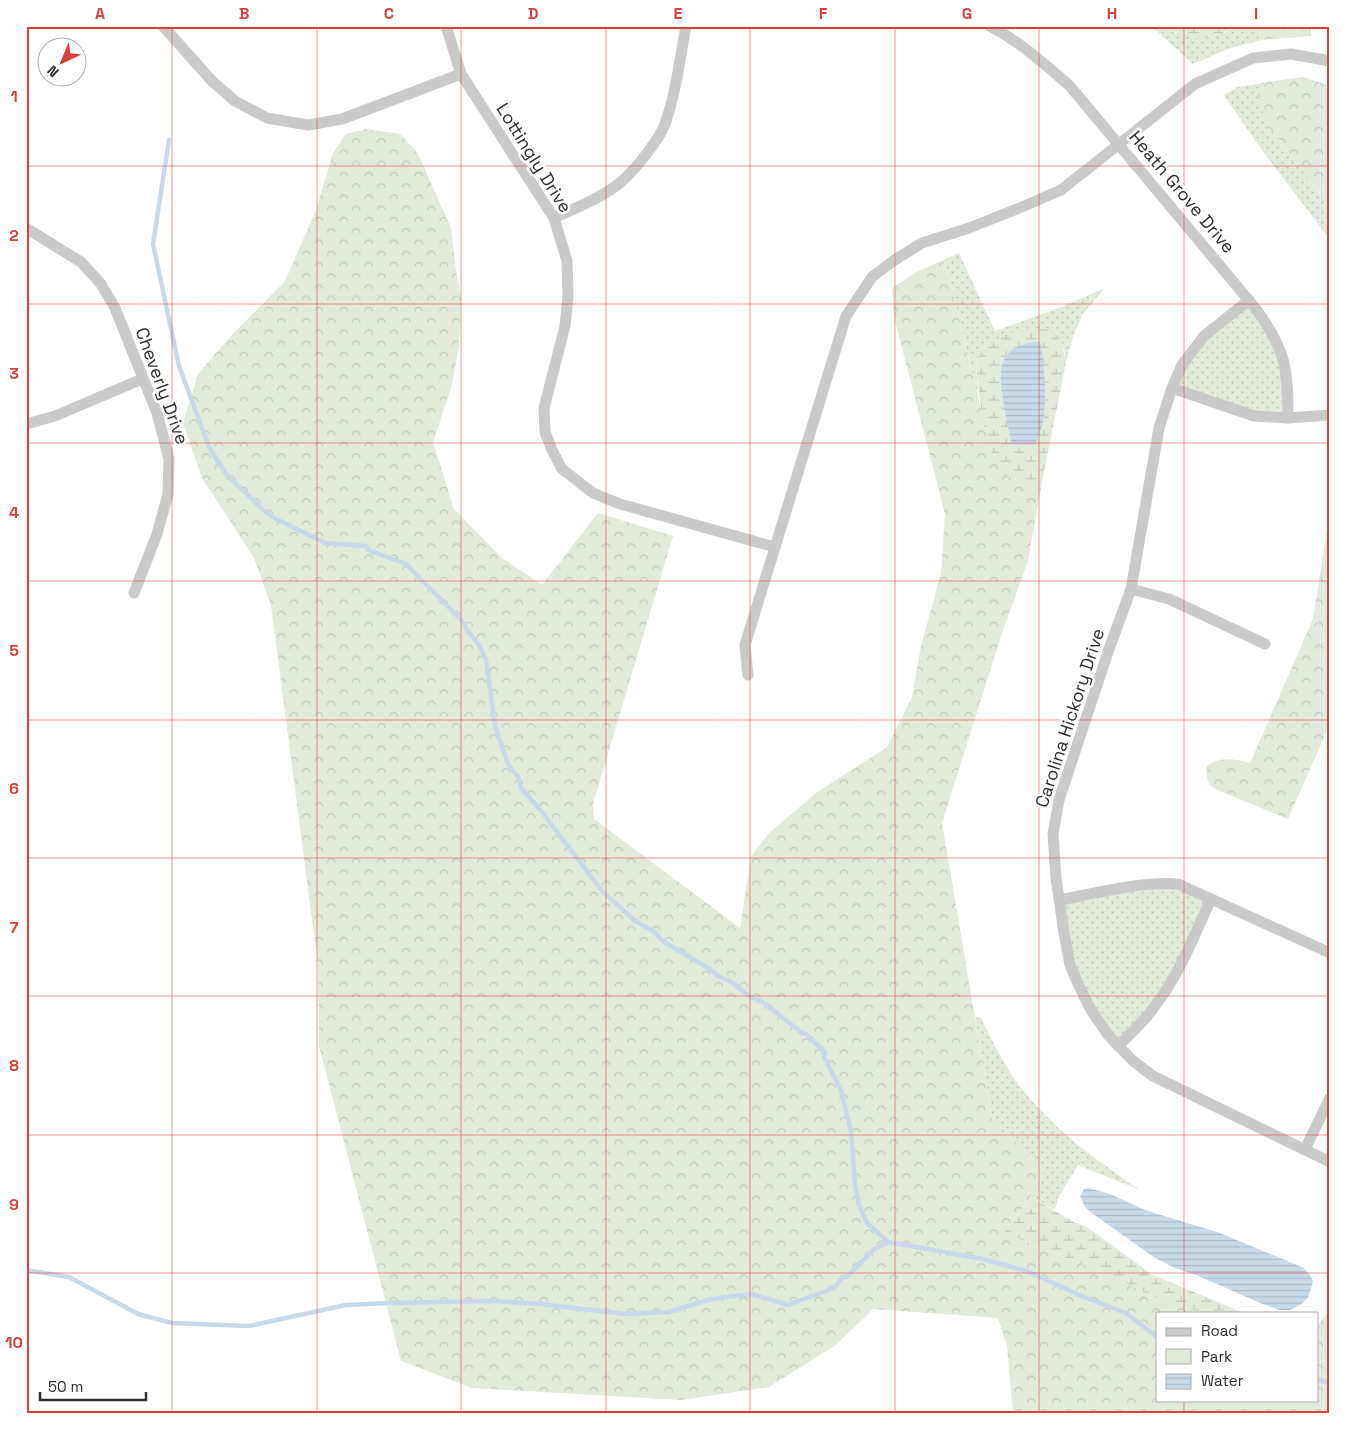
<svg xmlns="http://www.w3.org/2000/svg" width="1356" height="1439" viewBox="0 0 1356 1439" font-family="'Space Grotesk',sans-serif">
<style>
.green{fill:url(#green-dots)}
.forest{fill:url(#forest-crowns)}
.wetland{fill:url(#wetland-marsh);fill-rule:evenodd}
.water{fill:url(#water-rules)}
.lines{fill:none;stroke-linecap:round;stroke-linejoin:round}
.stream{stroke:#c9d9e8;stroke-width:4.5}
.street{stroke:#cacaca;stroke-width:11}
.grid{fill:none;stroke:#d7413c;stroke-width:1;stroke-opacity:0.55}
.labels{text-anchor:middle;stroke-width:5;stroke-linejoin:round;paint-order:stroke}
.street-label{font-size:18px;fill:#2d2d2d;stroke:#fff}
.neatline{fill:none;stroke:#d7413c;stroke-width:2}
.grid-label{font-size:16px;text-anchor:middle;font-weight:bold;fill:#d7413c}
</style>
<defs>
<pattern id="green-dots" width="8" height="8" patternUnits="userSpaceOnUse" patternTransform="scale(1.25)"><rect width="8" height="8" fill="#e2eadc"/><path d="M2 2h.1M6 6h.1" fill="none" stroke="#c2c9bd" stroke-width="1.8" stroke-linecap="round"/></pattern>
<pattern id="forest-crowns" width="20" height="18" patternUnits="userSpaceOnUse" patternTransform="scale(1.25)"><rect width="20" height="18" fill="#e2eadc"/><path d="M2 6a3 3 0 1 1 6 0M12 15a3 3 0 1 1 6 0" fill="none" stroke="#c2c9bd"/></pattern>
<pattern id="wetland-marsh" width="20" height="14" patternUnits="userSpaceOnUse" patternTransform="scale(1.25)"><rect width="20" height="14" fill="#e2eadc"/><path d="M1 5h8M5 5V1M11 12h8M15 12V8" fill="none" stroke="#c2c9bd"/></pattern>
<pattern id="water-rules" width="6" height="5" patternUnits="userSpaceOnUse" patternTransform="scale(1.25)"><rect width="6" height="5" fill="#c9d9e8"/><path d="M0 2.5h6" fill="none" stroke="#adbbc7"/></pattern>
</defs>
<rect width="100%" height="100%" fill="#fff"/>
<g class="green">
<polygon points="1151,26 1164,26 1175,33 1224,33 1236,26 1260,26 1261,40 1228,49 1193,64"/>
<polygon points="1267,82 1258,91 1267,124 1330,207 1330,240 1259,146 1224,95 1238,87"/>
<polygon points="959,253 995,331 1064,306 1105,288 1082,315 1073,337 1066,362 1064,349 1024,329 987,346 976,359 978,397 950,279 943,260"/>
<polygon points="1249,300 1280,347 1288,418 1254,416 1172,388 1182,365"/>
<polygon points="1157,884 1211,899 1172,981 1118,1046 1079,986 1060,900"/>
<path d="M975 1017 981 1018C994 1044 1007 1072 1026 1094 1060 1135 1097 1160 1140 1190L1078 1165 1058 1198 1055 1210 1031 1197 1041 1183 1043 1169 992 1118Z"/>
</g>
<g class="forest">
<polygon points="1260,26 1311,26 1311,36 1261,40"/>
<polygon points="1303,77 1330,86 1330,207 1267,124 1259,102 1258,91 1267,82"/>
<polygon points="366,129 400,134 417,152 451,228 456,270 461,298 459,348 451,388 433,442 454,509 502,558 542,585 598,513 673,536 593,804 594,819 740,928 751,856 769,833 816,793 887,747 912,697 921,646 941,573 945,514 894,317 892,288 917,272 943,260 950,279 989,443 1012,480 1041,487 1028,561 1002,633 942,823 992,1118 1043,1169 1041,1183 1004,1233 1097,1270 1161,1300 1201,1313 1157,1313 1157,1400 1317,1400 1317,1327 1330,1309 1330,1413 1013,1413 1007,1346 998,1318 873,1309 836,1345 769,1387 681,1400 472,1388 401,1361 319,1046 318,966 271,605 254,558 202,478 183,423 198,374 230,337 285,281 316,210 333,153 346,134"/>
<path d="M1328 524H1330V724L1288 819 1215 789C1207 782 1205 777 1207 766 1220 756 1235 759 1250 763L1313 619Z"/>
</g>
<g class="wetland">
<path d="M1164 26H1236C1208 42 1192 43 1164 26Z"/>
<path d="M1037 328C1040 329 1046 329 1049 330 1061 334 1064 352 1066 362L1041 487C1032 484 1018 484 1011 479 983 460 978 390 976 359 980 355 983 350 987 346 1000 335 1021 329 1037 328ZM1041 344C1045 370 1051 423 1034 445H1013Z"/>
<polygon points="1031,1197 1074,1222 1087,1227 1153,1275 1244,1313 1201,1313 1161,1300 1097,1270 1004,1233"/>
</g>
<g class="water">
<path d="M1031 342H1039L1041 344C1045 370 1051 423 1034 445H1013L1011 441C1008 424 996 377 1003 362 1008 350 1019 345 1031 342Z"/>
<polygon points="1088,1188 1110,1194 1145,1210 1220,1233 1304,1268 1311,1276 1313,1282 1308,1298 1300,1305 1290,1310 1280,1310 1265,1305 1196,1275 1175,1268 1155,1258 1089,1211 1084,1205 1080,1196 1084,1189"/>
</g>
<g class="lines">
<g class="stream">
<polyline points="169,140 153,244 179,366 209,447 226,474 263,510 276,519 325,543 366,546 368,550 406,564 464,623 466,629 479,645 486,660 495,726 508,764 518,777 521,788 542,812 602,891 635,921 653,931 664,942 710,969 718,976 733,983 749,996 764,1003 802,1033 806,1034 825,1052 824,1057 841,1090 851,1131 855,1183 858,1202 867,1223 888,1242 983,1259 1029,1272 1084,1297 1126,1313 1157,1337"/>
<polyline points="26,1270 69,1277 138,1314 172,1323 249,1326 346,1305 388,1303 493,1301 540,1304 626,1314 669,1312 711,1299 751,1294 788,1305 826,1291 836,1286 842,1278 848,1276 873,1250 888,1242"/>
<polyline points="1317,1379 1330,1383"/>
</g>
<g class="street">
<polyline points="163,26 212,81 235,101 267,118 308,125 342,119 461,74"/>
<polyline points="446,26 461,74 554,218 567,261 568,297 565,326 544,408 545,432 552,450 562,469 593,493 620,504 775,547"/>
<path d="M990 26C1019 41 1044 64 1069 85L1256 309C1286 350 1288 369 1288 418"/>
<path d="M554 218C577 207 602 198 621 182 635 170 659 140 665 124 676 93 680 58 686 26"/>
<polyline points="26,228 81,262 101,284 115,308 157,413 169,459 168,494 157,534 134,593"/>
<polyline points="1249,300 1204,336 1182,365 1172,388 1159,428 1131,589 1109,649 1059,800 1053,834 1056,878 1064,933 1070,965 1079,986 1091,1010 1109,1036 1133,1061 1153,1076 1330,1162"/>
<polyline points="1172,388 1254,416 1288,418 1330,415"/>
<polyline points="26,424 55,416 142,379"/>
<polyline points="1131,589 1169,599 1265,644"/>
<polyline points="748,675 745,645 846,316 872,277 893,261 922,243 969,228 1022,207 1061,190 1195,84 1253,58 1291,54 1330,61"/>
<path d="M1060 900C1096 893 1142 881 1178 884L1330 953"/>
<path d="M1118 1046C1131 1033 1145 1021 1155 1006 1180 973 1194 936 1211 899"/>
<polyline points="1305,1149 1330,1098"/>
</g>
</g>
<path class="grid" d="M172 26V1413M317 26V1413M461 26V1413M606 26V1413M750 26V1413M895 26V1413M1039 26V1413M1184 26V1313M26 166H1330M26 304H1330M26 443H1330M26 581H1330M26 720H1330M26 858H1330M26 996H1330M26 1135H1330M26 1273H1330M1184 1400V1413"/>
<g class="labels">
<g class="street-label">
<text transform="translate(534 158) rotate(58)" y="6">Lottingly Drive</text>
<text transform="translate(1182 192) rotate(50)" y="6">Heath Grove Drive</text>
<text transform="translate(162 386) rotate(70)" y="6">Cheverly Drive</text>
<text transform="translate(1070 718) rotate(-72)" y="6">Carolina Hickory Drive</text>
</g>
</g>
<rect width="1356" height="1439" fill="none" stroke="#ffffff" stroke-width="55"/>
<rect x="1156" y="1312" width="162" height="90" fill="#ffffff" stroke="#ababab"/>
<rect x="1166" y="1328" width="25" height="8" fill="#cacaca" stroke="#ababab"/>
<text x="1201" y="1336" font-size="15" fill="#2d2d2d">Road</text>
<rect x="1166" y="1349" width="25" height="15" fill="#e2eadc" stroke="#ababab"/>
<text x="1201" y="1362" font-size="15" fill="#2d2d2d">Park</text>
<rect x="1166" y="1374" width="25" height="15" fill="url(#water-rules)" stroke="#ababab"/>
<text x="1201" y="1386" font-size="15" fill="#2d2d2d">Water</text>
<g transform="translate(62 62) rotate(224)"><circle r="24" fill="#ffffff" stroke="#ababab"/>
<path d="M0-4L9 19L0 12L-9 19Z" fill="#d7413c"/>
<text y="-8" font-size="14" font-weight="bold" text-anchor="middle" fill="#2d2d2d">N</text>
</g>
<path d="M40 1392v8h106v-8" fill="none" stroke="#2d2d2d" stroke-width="2.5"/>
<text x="48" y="1392" font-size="15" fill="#2d2d2d" stroke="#ffffff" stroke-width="4" paint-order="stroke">50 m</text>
<rect x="28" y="28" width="1300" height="1384" class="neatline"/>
<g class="grid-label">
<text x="100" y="19">A</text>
<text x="244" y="19">B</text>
<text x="389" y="19">C</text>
<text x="533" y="19">D</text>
<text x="678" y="19">E</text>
<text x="823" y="19">F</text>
<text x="967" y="19">G</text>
<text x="1112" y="19">H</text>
<text x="1256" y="19">I</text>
<text x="14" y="102">1</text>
<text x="14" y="241">2</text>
<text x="14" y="379">3</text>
<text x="14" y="518">4</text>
<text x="14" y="656">5</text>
<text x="14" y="794">6</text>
<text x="14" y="933">7</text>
<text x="14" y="1071">8</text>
<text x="14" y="1210">9</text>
<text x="14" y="1348">10</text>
</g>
</svg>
